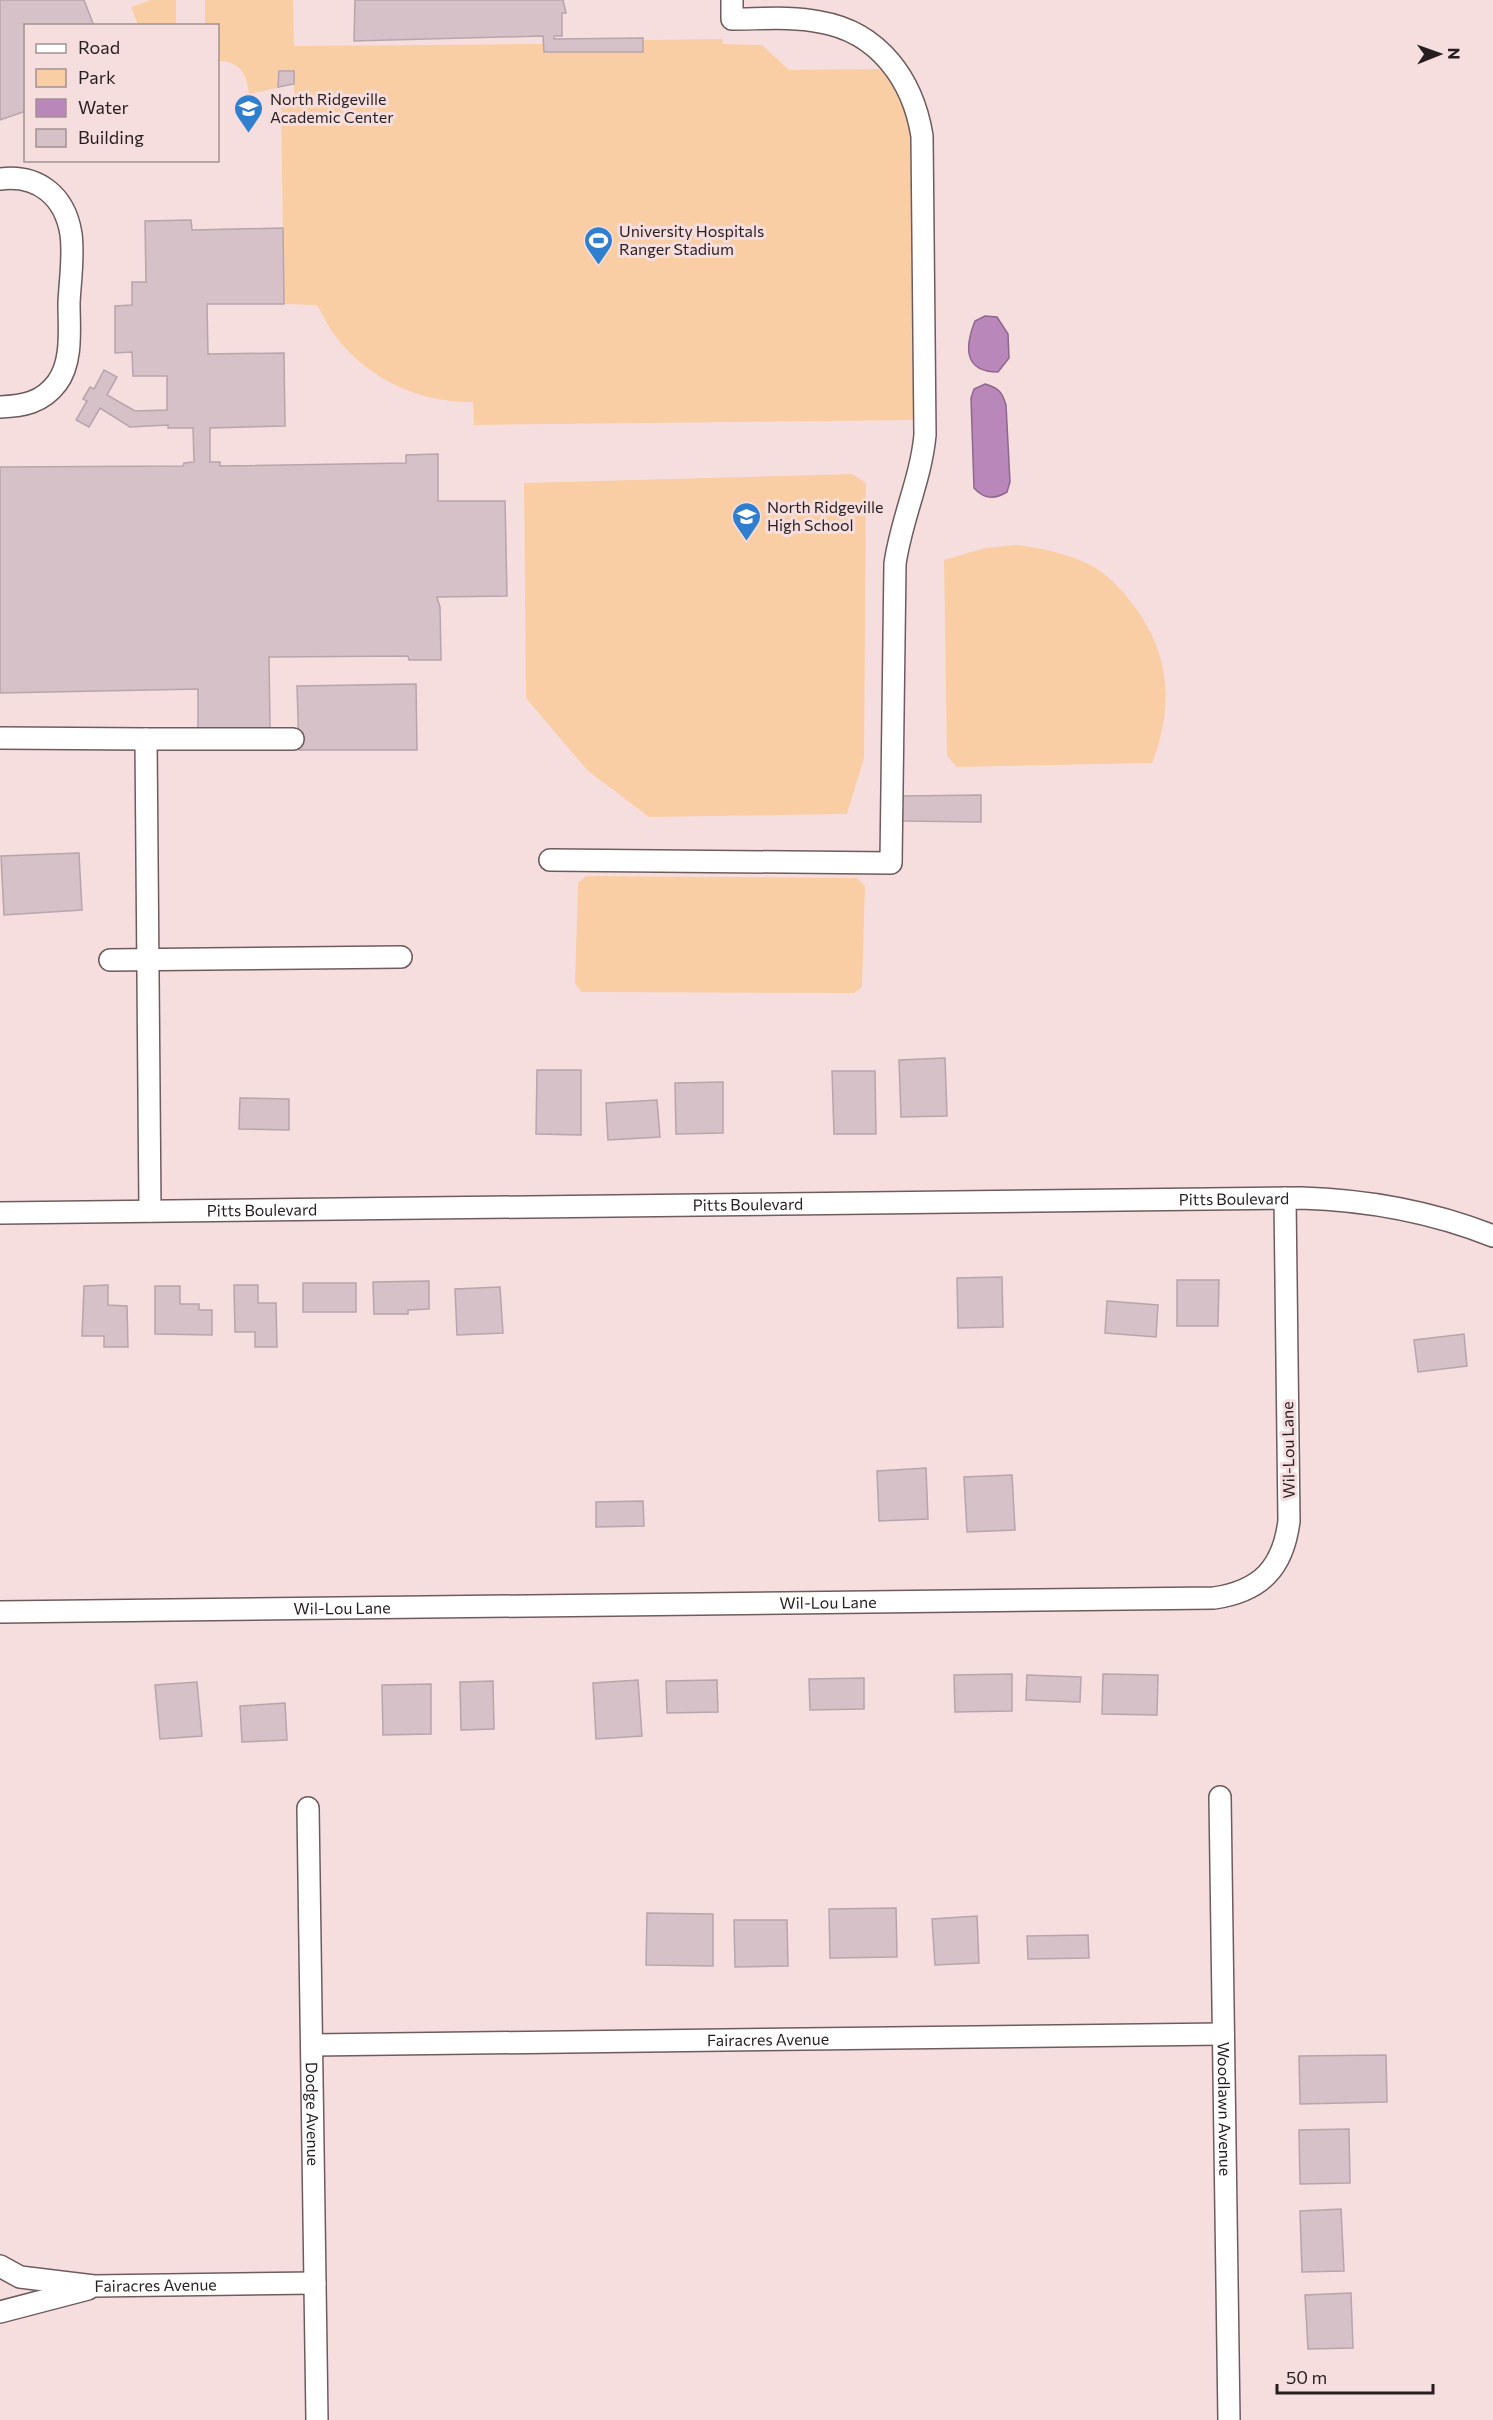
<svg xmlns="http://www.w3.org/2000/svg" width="1493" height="2420" viewBox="0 0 1493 2420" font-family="Commissioner,sans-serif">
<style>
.green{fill:#f9cea5}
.water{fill:#ba87bb;stroke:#8e688c;stroke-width:1.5}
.building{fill:#d6c1c9;stroke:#b8a4ac;stroke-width:1.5}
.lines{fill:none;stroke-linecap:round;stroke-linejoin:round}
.minor-casing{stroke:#705b5c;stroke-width:24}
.minor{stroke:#fff;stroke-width:21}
.labels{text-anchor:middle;stroke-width:6;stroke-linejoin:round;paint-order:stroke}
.poi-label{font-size:16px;fill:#271e1f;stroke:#f6dedf;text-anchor:start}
.street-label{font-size:16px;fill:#271e1f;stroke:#f6dedf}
</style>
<rect width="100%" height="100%" fill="#f6dedf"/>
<g class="green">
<polygon points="151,0 176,0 176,25 138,25 131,7"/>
<path d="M205 0H293L294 46 543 44 544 52H643V40L722 39 723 44 762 45 789 70 883 69C900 89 907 113 911 138L915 420 474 425 473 402C418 403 366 378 333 333 327 325 323 314 317 305L284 304 281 105 294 103V84L249 94C247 73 239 61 218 61V26L205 25Z"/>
<polygon points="852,474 866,483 864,758 847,814 649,817 588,771 526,698 524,483"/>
<path d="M1017 545C1045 549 1071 554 1096 568 1107 575 1118 586 1126 596 1169 646 1176 702 1152 763L957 767 947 756 944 560 985 548Z"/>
<polygon points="586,876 857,878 865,886 862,987 854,993 582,992 575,984 578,883"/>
</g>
<g class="water">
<path d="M985 316 997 317 1008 334 1009 358 998 372C963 372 965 346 975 321Z"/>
<path d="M985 384C998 388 1002 391 1006 405L1010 482 1007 492C994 500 984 499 974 488L971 398 974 389Z"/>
</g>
<g class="building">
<polygon points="0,0 84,0 94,26 26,26 26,111 0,120"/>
<polygon points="355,0 563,0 566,13 562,13 562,36 554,36 554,39 643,38 643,52 544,52 543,36 354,41"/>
<polygon points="279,71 294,71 294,84 278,87"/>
<polygon points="191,220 192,230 283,228 284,304 207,304 208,354 284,353 285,426 210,428 210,462 220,462 220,466 406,463 406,455 438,454 438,501 505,501 507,596 437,597 440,607 441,660 409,660 408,656 269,657 270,728 198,729 198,689 0,693 0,467 183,466 184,463 194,462 193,428 168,428 168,425 130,427 100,408 89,427 76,420 87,401 83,399 90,387 94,389 104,370 117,377 107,395 135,411 167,410 167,376 133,376 132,352 115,353 115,306 132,305 132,282 146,282 145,221"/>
<polygon points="416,684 417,750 299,750 297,686"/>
<polygon points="981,795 981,822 902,821 902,796"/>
<polygon points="79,853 82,910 4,915 1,856"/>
<polygon points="945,1058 947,1116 901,1117 899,1060"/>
<polygon points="537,1070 581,1070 581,1135 536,1134"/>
<polygon points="832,1071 875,1071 876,1134 834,1134"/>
<polygon points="723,1082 723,1133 676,1134 675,1083"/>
<polygon points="240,1098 289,1099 289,1130 239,1129"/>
<polygon points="657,1100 660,1137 608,1140 606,1103"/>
<polygon points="1002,1277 1003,1327 958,1328 957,1278"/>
<polygon points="1177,1280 1219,1280 1218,1326 1177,1326"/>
<polygon points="429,1281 429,1309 408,1310 408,1314 374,1314 373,1282"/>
<rect x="303" y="1283" width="53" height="29"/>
<polygon points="108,1285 108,1305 127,1306 128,1347 104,1347 104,1336 82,1336 84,1286"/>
<polygon points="234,1285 258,1285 258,1303 276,1303 277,1347 255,1347 255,1332 235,1332"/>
<polygon points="155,1286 180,1286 180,1304 199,1304 199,1310 212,1310 212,1335 155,1334"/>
<polygon points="500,1287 503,1333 457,1335 455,1289"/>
<polygon points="1107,1301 1158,1305 1156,1337 1105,1333"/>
<polygon points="1464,1334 1467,1366 1418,1372 1414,1340"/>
<polygon points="926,1468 928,1519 879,1521 877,1471"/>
<polygon points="1012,1475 1015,1530 967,1532 964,1477"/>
<polygon points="643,1501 644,1526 596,1527 596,1502"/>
<polygon points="1012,1674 1012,1711 955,1712 954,1675"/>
<polygon points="1103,1674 1158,1675 1157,1715 1102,1714"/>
<polygon points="1027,1675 1081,1677 1080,1702 1026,1700"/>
<polygon points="864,1678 864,1709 810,1710 809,1679"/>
<polygon points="638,1680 642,1736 596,1739 593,1683"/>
<polygon points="717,1680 718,1712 667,1713 666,1681"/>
<polygon points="493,1681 494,1729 461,1730 460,1682"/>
<polygon points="197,1682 202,1736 160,1739 155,1685"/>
<polygon points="431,1684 431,1734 383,1735 382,1685"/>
<polygon points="285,1703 287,1740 242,1742 240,1706"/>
<polygon points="896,1908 897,1957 830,1958 829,1909"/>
<polygon points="647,1913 713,1914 713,1966 646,1965"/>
<polygon points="977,1916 979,1963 935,1965 932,1919"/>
<polygon points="734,1920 787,1920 788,1966 735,1967"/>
<polygon points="1088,1935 1089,1958 1028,1959 1027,1936"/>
<polygon points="1386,2055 1387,2102 1300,2104 1299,2056"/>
<polygon points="1349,2129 1350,2183 1300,2184 1299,2130"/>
<polygon points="1341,2209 1344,2271 1302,2272 1300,2211"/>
<polygon points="1351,2293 1353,2348 1308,2349 1305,2295"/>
</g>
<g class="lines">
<defs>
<g id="minor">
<path d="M0 179C38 174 65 196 71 234 74 256 70 281 69 303 69 328 73 362 57 383 42 403 23 406 0 407"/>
<polyline points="0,738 146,739 150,1211"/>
<polyline points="146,739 293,739"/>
<path d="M550 860 891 863 895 564C901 520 921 479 925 435L922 136C913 80 879 32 820 22 792 16 761 19 732 19V0"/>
<polyline points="110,960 401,957"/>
<path id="s1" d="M0 1213 1301 1198C1368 1200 1430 1211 1493 1236"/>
<path id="s2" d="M0 1612 1214 1598C1261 1591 1283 1568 1289 1521L1285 1198"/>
<path id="s3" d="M1220 1797 1229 2420"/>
<path id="s4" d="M308 1808 317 2420"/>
<path id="s5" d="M312 2045 1223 2034"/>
<path id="s6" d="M0 2266 20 2277 94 2286 315 2283"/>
<polyline points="0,2312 88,2289"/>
</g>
</defs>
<use href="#minor" class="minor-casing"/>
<use href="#minor" class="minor"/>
</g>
<defs>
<symbol id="school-pin" viewBox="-11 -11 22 30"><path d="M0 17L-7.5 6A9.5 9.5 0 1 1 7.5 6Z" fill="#307fce" stroke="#f6dedf"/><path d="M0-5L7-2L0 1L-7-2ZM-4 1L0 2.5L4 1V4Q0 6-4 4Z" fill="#fff"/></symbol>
<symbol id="stadium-pin" viewBox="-11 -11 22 30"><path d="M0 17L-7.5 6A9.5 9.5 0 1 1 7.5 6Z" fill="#307fce" stroke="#f6dedf"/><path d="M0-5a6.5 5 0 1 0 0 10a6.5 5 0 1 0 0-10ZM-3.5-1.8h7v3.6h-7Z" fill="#fff"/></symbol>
</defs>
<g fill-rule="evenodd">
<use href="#school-pin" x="232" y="92" width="33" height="45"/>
<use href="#stadium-pin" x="582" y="224" width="33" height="45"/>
<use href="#school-pin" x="730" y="500" width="33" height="45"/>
</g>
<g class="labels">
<g class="poi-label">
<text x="270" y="105">North Ridgeville<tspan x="270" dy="18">Academic Center</tspan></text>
<text x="619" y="237">University Hospitals<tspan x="619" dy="18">Ranger Stadium</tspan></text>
<text x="767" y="513">North Ridgeville<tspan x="767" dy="18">High School</tspan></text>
</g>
<g class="street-label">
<text dy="6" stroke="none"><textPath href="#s1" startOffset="1234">Pitts Boulevard</textPath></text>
<text dy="6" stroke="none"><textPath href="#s1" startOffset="748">Pitts Boulevard</textPath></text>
<text dy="6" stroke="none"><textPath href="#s1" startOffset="262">Pitts Boulevard</textPath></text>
<text transform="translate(1288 1450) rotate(-91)" y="6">Wil-Lou Lane</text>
<text dy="6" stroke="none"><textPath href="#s2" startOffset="828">Wil-Lou Lane</textPath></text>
<text dy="6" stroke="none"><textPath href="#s2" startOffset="342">Wil-Lou Lane</textPath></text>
<text dy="6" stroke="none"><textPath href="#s5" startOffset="456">Fairacres Avenue</textPath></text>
<text dy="6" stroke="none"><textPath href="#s3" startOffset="312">Woodlawn Avenue</textPath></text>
<text dy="6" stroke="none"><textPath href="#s4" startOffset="306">Dodge Avenue</textPath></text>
<text dy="6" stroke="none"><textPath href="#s6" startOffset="159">Fairacres Avenue</textPath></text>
</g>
</g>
<rect x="24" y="24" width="195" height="138" fill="#f6dedf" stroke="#a39192" stroke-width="1.5"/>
<rect x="36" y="44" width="30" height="9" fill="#ffffff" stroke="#a39192" stroke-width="1.5"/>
<text x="78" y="54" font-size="18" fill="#271e1f">Road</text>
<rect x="36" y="69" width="30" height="18" fill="#f9cea5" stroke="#a39192" stroke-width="1.5"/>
<text x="78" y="84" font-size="18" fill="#271e1f">Park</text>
<rect x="36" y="99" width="30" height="18" fill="#ba87bb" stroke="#a39192" stroke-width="1.5"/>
<text x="78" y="114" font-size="18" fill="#271e1f">Water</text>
<rect x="36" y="129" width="30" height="18" fill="#d6c1c9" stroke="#a39192" stroke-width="1.5"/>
<text x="78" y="144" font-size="18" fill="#271e1f">Building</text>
<g transform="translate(1439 54) rotate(89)" stroke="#f6dedf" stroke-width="4.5" paint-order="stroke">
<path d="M0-4.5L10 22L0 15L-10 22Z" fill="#271e1f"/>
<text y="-9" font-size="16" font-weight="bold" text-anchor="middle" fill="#271e1f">N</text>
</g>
<path d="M1277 2384v9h156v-9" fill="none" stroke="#271e1f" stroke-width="3"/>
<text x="1286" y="2384" font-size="18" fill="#271e1f" stroke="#f6dedf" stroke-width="4.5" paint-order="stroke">50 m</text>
</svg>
